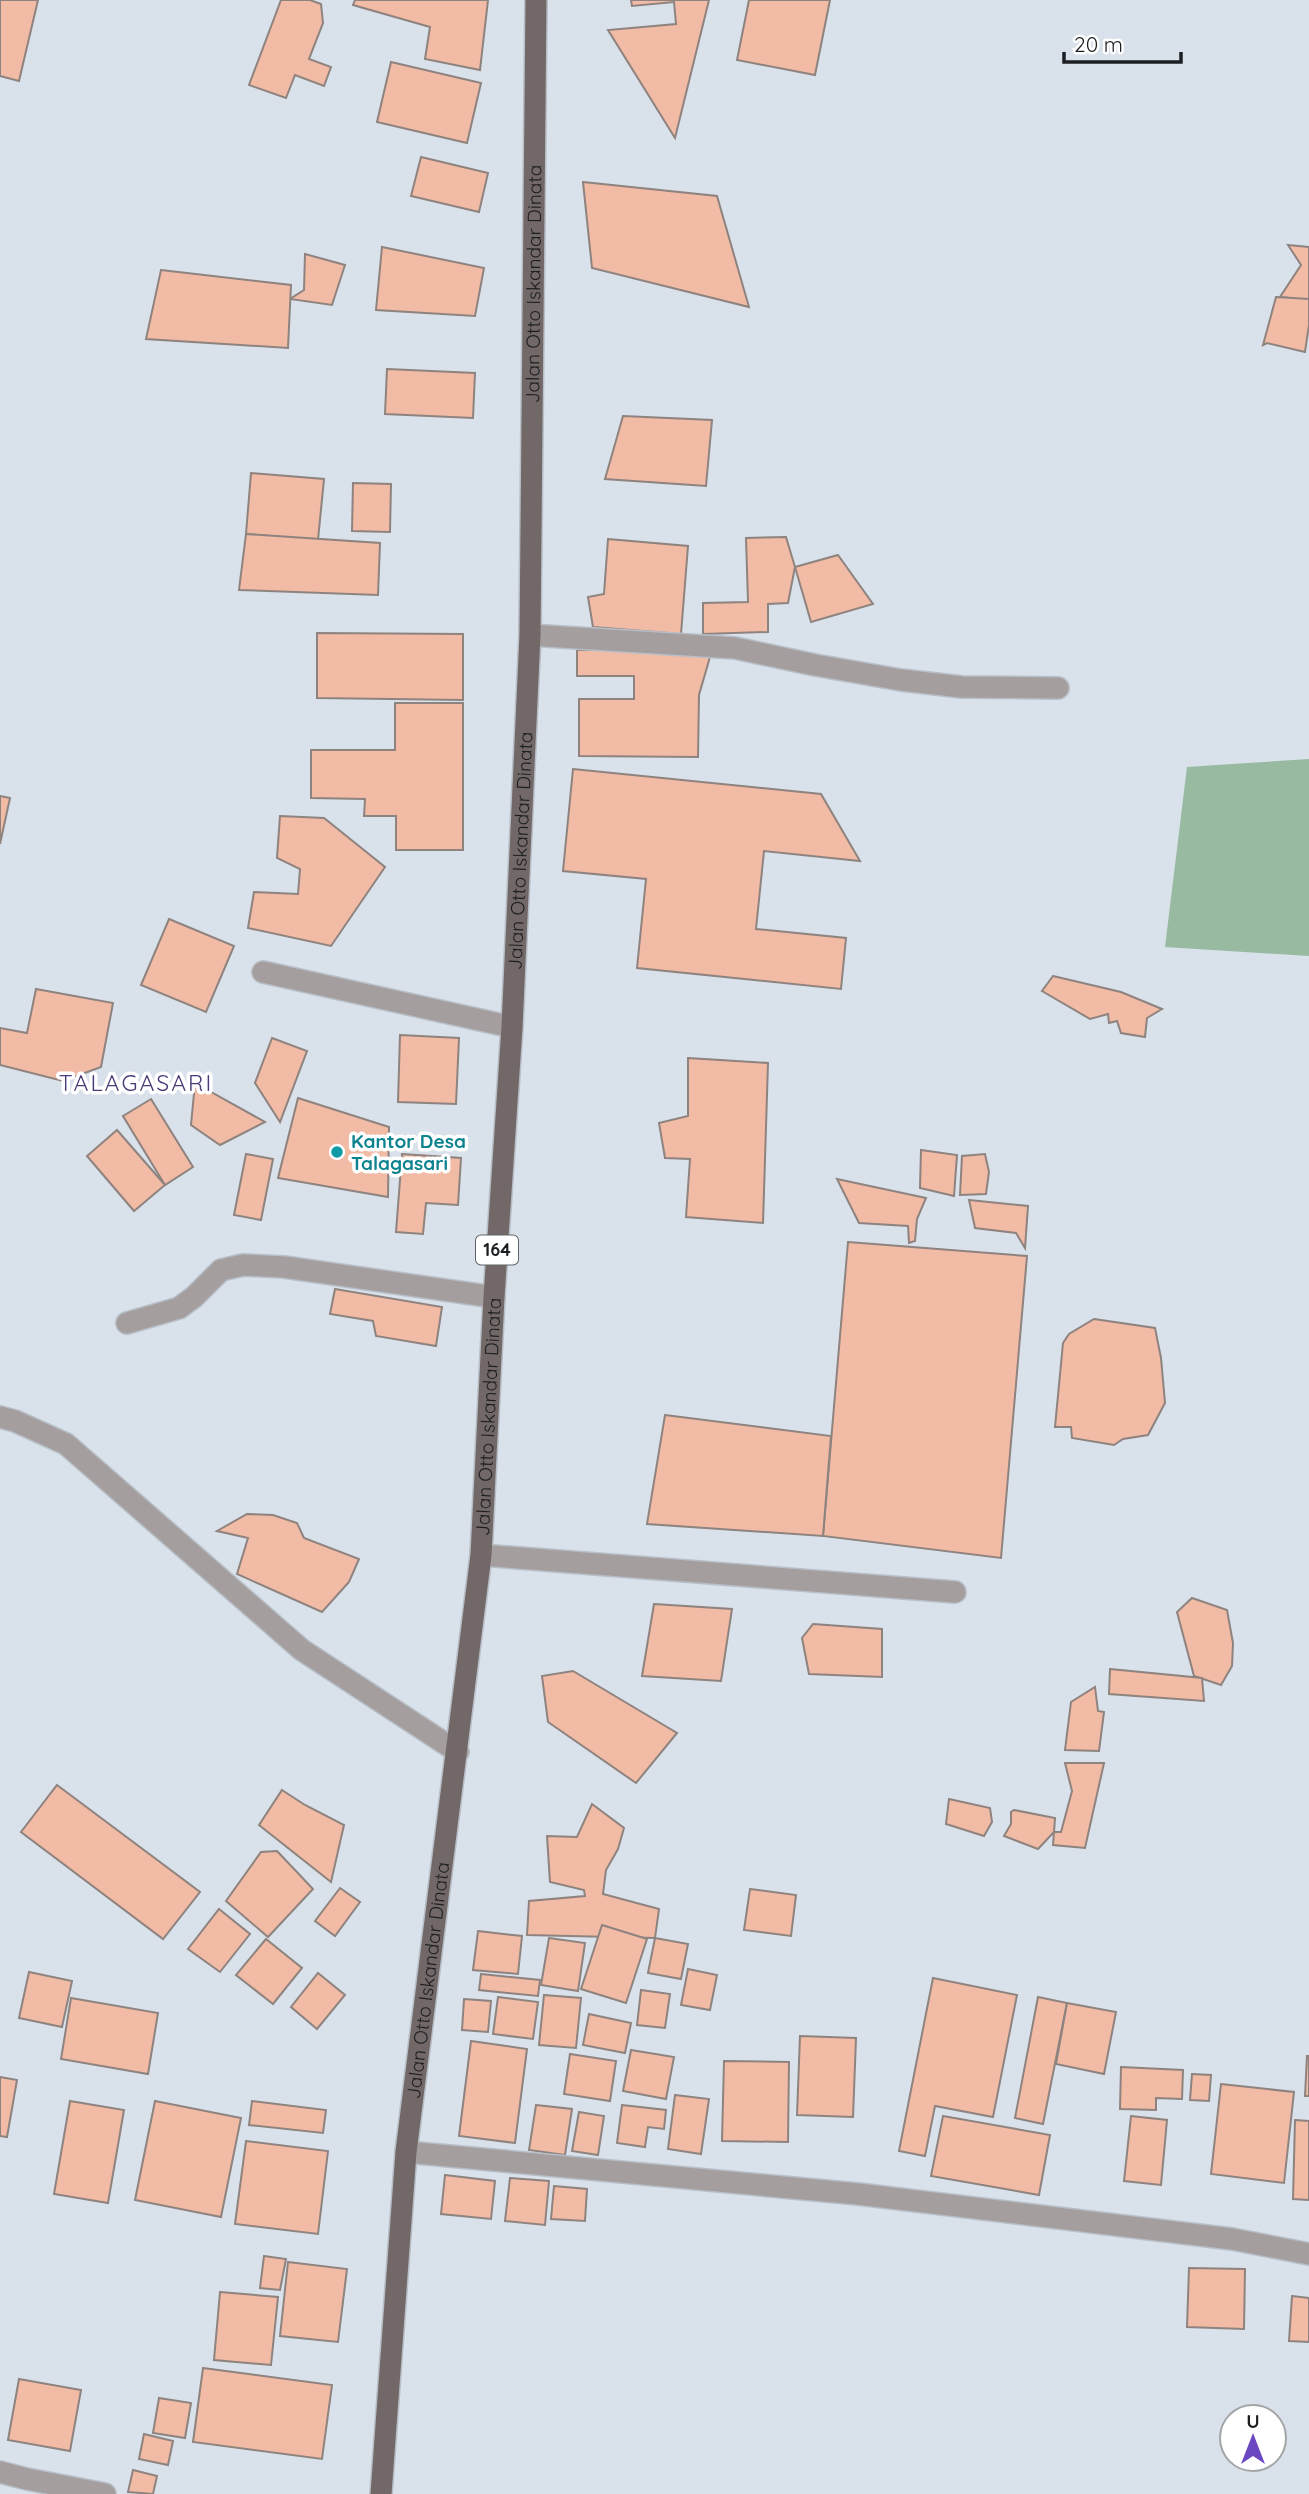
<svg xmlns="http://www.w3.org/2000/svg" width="1309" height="2494" viewBox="0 0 1309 2494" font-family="Quicksand,sans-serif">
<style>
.green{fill:#97baa1}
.building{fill:#f2bba5;stroke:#8e837f;stroke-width:2}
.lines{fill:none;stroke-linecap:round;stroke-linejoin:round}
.service-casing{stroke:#b7bec6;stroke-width:24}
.minor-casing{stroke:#b7bec6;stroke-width:24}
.primary-casing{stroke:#b7bec6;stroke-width:24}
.service{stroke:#a49e9e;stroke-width:21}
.minor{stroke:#a49e9e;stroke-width:21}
.primary{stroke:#726867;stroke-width:21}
.culture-dot{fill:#0f9aa8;stroke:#fff;stroke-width:2.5}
.labels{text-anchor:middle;stroke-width:7;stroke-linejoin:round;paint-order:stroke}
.shield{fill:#fff;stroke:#606264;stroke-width:2}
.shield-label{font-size:18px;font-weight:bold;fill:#1c1f22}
.street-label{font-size:19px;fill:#1c1f22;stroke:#fff}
.culture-label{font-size:19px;font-weight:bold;fill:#0d838f;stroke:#fff;text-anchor:start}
.quarter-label{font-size:23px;letter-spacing:2px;fill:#4a3b78;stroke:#fff}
</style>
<rect width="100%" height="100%" fill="#d9e1ea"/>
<polygon class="green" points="1309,759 1309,956 1165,947 1187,767"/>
<g class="building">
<polygon points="0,0 38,0 19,81 0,76"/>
<polygon points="281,0 310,0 321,4 323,23 309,59 331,67 324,86 295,75 286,98 249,85"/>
<polygon points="355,0 488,0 480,70 425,59 430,27 353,5"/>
<polygon points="631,0 709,0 675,138 608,30 676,24 674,2 632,6"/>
<polygon points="749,0 830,0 815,75 737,60"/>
<polygon points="391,62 481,83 467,143 377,122"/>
<polygon points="421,157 488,173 479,212 411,196"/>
<polygon points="583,182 717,196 749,307 592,268"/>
<polygon points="1288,245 1309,247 1309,300 1280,297 1301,265"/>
<polygon points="382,247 484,268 475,316 376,310"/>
<polygon points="305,254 345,265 332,305 290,299 304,290"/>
<polygon points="161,270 291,285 288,348 146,339"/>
<polygon points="1276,297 1309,299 1309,325 1305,352 1267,343 1263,345"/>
<polygon points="387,369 475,373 473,418 385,414"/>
<polygon points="623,416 712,420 706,486 605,479"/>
<polygon points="251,473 324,479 318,540 246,534"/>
<polygon points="353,483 391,484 390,532 352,531"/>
<polygon points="246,534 380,543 378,595 239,590"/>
<polygon points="786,537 795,567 788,603 768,604 768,632 703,634 703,603 748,602 746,538"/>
<polygon points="608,539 688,546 681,634 593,627 588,597 604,594"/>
<polygon points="838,555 873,604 811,622 795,567"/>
<polygon points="317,633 463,634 463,700 317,698"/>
<polygon points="577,650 712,650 699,695 698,757 579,756 579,699 634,699 634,676 577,676"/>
<polygon points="395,703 463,703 463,850 396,850 396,816 364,816 365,799 311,798 311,750 395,750"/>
<polygon points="573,769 821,794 860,861 764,851 756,929 846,938 841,989 637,968 646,879 563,871"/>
<polygon points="0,796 10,798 0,844"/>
<polygon points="280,816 324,818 385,867 331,946 248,928 254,892 298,894 300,869 277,858"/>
<polygon points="169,919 234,946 206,1012 141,985"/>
<polygon points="1053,976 1121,992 1162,1009 1147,1018 1145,1037 1121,1033 1117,1021 1109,1023 1108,1014 1090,1019 1042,991"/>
<polygon points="36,989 113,1003 101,1067 63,1081 0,1065 0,1028 27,1033"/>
<polygon points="400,1035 459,1038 456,1104 398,1102"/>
<polygon points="272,1038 307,1051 280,1122 255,1083"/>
<polygon points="688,1058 768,1063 763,1223 686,1217 690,1159 665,1158 659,1123 688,1116"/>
<polygon points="195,1083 265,1122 220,1145 191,1125"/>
<polygon points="298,1098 389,1127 388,1197 278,1178"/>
<polygon points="151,1099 193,1167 165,1185 123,1116"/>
<polygon points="117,1130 165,1185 134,1211 87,1156"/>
<polygon points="921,1150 957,1155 954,1196 920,1188"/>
<polygon points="246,1154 273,1159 261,1220 234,1215"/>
<polygon points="402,1154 461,1158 458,1205 426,1203 423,1234 396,1232"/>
<polygon points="985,1154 989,1172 986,1194 960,1195 962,1156"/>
<polygon points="837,1179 926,1198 917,1219 915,1241 909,1243 908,1226 859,1223"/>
<polygon points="969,1200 1028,1206 1025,1248 1016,1233 975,1228"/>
<polygon points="848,1242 1027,1256 1001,1558 823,1536"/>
<polygon points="335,1289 442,1307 436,1346 376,1336 373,1321 330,1314"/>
<polygon points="1094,1319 1155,1328 1161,1358 1165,1403 1148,1435 1123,1439 1114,1445 1072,1438 1071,1427 1055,1427 1063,1343 1069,1334"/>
<polygon points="665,1415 831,1436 823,1536 647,1524"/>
<polygon points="247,1514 273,1515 297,1523 304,1538 359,1559 349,1582 322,1612 237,1574 248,1538 217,1531"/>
<polygon points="1192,1598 1227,1610 1233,1643 1232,1666 1221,1685 1194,1676 1177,1612"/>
<polygon points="654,1604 732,1609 721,1681 642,1676"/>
<polygon points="813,1624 882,1629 882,1677 809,1674 802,1638"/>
<polygon points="1110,1669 1202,1678 1204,1701 1109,1694"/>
<polygon points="573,1671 677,1733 636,1783 548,1722 542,1676"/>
<polygon points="1095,1687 1098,1711 1104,1712 1099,1751 1065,1750 1071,1702"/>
<polygon points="1065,1763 1104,1763 1085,1848 1053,1845 1054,1832 1061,1832 1072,1791"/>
<polygon points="57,1785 200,1892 163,1939 21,1832"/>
<polygon points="282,1790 305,1805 344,1825 331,1882 259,1825"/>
<polygon points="949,1799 990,1808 992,1822 984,1836 946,1824"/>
<polygon points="592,1804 624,1828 618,1849 606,1870 603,1894 659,1909 655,1938 527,1935 529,1901 585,1896 584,1890 550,1882 547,1836 577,1837"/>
<polygon points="1014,1810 1055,1818 1054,1832 1038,1849 1004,1836 1011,1824 1011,1812"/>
<polygon points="277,1851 313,1889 268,1937 226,1901 261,1852"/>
<polygon points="340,1888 360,1902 335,1936 315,1921"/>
<polygon points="750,1889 796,1895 791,1936 744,1930"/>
<polygon points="219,1909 250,1934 220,1972 188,1949"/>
<polygon points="602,1925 647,1939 626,2003 581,1989"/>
<polygon points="478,1931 522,1936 518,1974 473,1970"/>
<polygon points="549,1938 585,1943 578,1991 541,1985"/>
<polygon points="655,1938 688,1944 681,1979 648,1973"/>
<polygon points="266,1939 302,1968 273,2004 236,1975"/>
<polygon points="688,1969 717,1975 710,2010 681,2005"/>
<polygon points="29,1972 72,1981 62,2027 19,2018"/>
<polygon points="318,1973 345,1995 317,2029 291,2007"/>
<polygon points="481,1974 540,1980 538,1996 479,1990"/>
<polygon points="933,1978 1017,1995 993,2117 935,2106 925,2156 899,2151"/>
<polygon points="641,1990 670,1994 665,2028 637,2025"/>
<polygon points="544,1995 581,1998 576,2048 539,2045"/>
<polygon points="498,1997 538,2002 533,2039 493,2034"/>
<polygon points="1038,1997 1067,2003 1043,2124 1015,2118"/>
<polygon points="71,1998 158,2013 148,2074 61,2059"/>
<polygon points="464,1999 491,2001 488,2032 462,2030"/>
<polygon points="1067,2003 1116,2012 1104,2074 1056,2064"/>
<polygon points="589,2014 631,2023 625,2053 583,2045"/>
<polygon points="800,2036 856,2038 853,2117 797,2115"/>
<polygon points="471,2041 527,2049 515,2143 459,2136"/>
<polygon points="631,2050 674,2057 666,2099 623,2091"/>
<polygon points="570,2054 616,2061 610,2101 564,2094"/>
<polygon points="1307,2056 1309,2056 1309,2096 1305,2096"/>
<polygon points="724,2061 789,2062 788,2142 722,2141"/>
<polygon points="1121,2067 1183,2070 1182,2099 1156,2098 1156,2110 1120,2109"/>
<polygon points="1192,2074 1211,2075 1209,2101 1190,2100"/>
<polygon points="0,2077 17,2080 7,2137 0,2136"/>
<polygon points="1221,2084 1294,2092 1284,2183 1211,2174"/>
<polygon points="675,2095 709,2099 701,2154 668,2149"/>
<polygon points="70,2101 124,2110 108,2203 54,2194"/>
<polygon points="155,2101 241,2118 221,2217 135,2200"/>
<polygon points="252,2101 326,2110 323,2133 249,2125"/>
<polygon points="536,2105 572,2109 565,2155 529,2150"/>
<polygon points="622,2105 666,2110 664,2129 648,2127 645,2147 617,2143"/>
<polygon points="579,2112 604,2116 598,2155 572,2151"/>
<polygon points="943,2116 1050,2135 1039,2195 931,2176"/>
<polygon points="1131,2116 1167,2120 1161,2185 1124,2181"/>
<polygon points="1295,2120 1309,2121 1309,2200 1293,2199"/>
<polygon points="246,2141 328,2151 318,2234 235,2224"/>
<polygon points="445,2175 495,2181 491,2219 441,2214"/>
<polygon points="510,2178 549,2181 545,2225 505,2221"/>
<polygon points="554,2186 587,2189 585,2221 551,2219"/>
<polygon points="264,2256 286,2259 280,2290 260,2288"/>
<polygon points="288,2262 347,2269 338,2342 280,2336"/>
<polygon points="1189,2268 1245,2269 1244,2329 1187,2327"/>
<polygon points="220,2292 278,2297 271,2365 214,2360"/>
<polygon points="1292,2296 1309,2298 1309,2342 1289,2341"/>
<polygon points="203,2368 332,2385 322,2459 193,2442"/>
<polygon points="19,2379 81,2390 70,2451 8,2440"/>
<polygon points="159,2398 191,2403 185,2438 153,2433"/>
<polygon points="144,2434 173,2441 168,2465 139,2459"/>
<polygon points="133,2470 157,2476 153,2494 128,2492"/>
</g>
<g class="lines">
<defs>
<polyline id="service" points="481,1555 955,1592"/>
<g id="minor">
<polyline points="530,635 735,648 815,665 901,680 962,687 1058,688"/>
<polyline points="263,972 512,1027"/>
<polyline points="127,1323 179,1308 194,1297 221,1270 243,1265 284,1267 494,1297"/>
<polyline points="0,1417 15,1421 66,1444 302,1650 458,1752"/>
<polyline points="406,2152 858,2194 1232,2239 1309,2254"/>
<polyline points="0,2472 27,2479 105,2494"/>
</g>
<g id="primary">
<path id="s1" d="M381 2494 406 2152 481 1555 494 1297 512 1027 530 635 536 0"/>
</g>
</defs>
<use href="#service" class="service-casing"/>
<use href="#minor" class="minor-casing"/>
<use href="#primary" class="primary-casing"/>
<use href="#service" class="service"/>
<use href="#minor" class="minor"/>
<use href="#primary" class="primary"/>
</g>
<circle class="culture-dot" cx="337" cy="1152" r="7"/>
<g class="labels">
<rect class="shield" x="476" y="1235.5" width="42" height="29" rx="5"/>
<g class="shield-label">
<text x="497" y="1256">164</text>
</g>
<g class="street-label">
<text dy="7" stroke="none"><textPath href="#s1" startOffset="2217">Jalan Otto Iskandar Dinata</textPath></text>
<text dy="7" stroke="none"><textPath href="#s1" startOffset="1650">Jalan Otto Iskandar Dinata</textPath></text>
<text dy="7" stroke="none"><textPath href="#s1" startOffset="1083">Jalan Otto Iskandar Dinata</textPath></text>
<text dy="7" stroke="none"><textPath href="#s1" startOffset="516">Jalan Otto Iskandar Dinata</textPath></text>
</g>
<g class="culture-label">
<text x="351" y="1148">Kantor Desa<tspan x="351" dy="22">Talagasari</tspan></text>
</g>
<g class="quarter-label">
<text x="136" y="1091">TALAGASARI</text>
</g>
</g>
<g transform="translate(1253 2438)"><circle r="33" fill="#ffffff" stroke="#a4a5a7" stroke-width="2"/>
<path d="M0-5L12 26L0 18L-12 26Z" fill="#6a48c1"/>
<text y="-10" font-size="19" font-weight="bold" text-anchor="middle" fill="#1c1f22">U</text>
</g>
<path d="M1064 52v10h117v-10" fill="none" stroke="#1c1f22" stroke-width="3.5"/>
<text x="1074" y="52" font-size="21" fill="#1c1f22" stroke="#ffffff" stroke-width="5" paint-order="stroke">20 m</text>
</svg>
